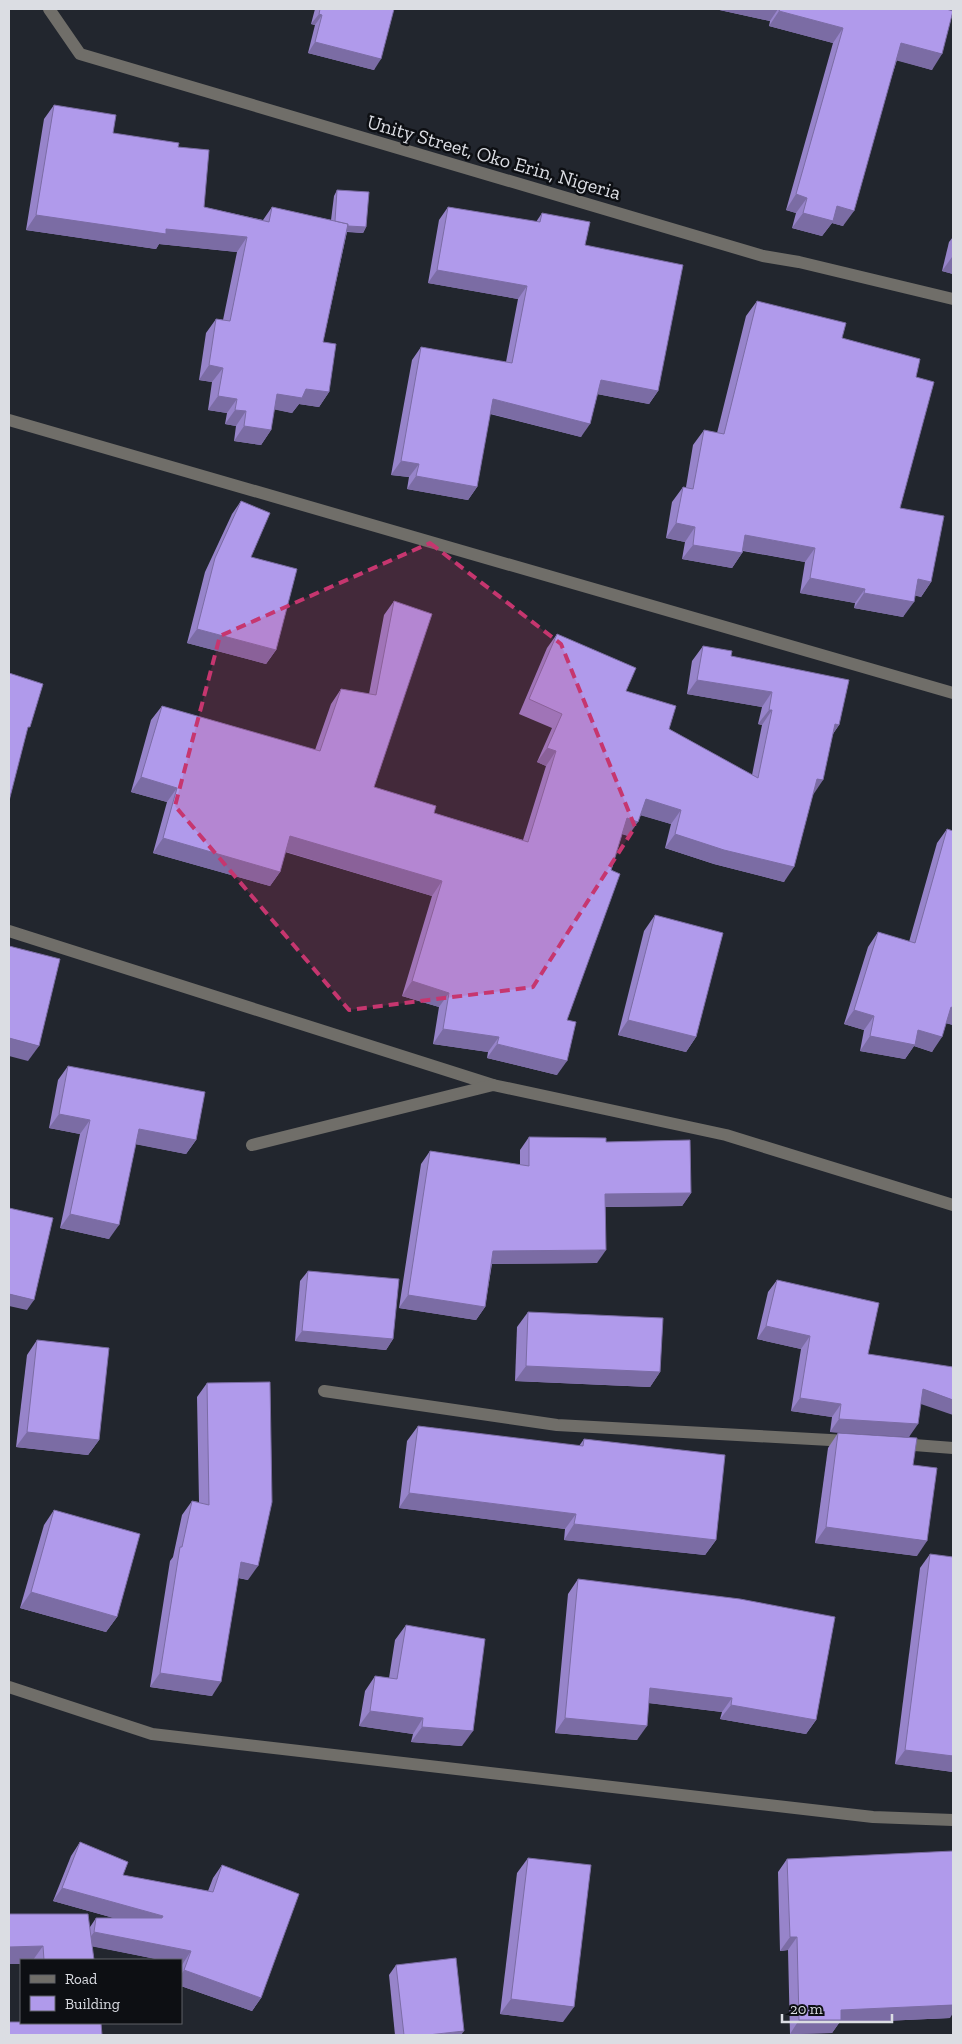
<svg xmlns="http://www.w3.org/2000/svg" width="962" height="2044" viewBox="0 0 962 2044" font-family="'Zilla Slab',serif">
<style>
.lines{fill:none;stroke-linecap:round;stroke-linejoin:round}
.minor{stroke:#706e69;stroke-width:12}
.wall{fill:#9784ca}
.shaded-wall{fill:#7b6ca4}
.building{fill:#b09aeb;stroke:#7b6ca4}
.marked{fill:#c6366f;fill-opacity:0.2;stroke:#c6366f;stroke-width:4;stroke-dasharray:10 6;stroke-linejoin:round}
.labels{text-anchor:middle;stroke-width:5;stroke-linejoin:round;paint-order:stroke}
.street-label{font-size:20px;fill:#dbdde3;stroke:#0d0f13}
</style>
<rect width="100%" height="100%" fill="#22262e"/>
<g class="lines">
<g class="minor">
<polyline points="49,9 80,54 763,256 799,262 953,299"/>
<polyline points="9,420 953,693"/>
<polyline points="9,931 493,1085"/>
<polyline points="252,1145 493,1085 726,1135 953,1205"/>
<polyline points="324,1391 557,1425 848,1441"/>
<polyline points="901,1444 953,1448"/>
<polyline points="9,1687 152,1734 873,1817 953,1820"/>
</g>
</g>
<g class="wall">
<polygon points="315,9 394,9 374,70 308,53 315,25 311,24"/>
<polygon points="715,9 946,9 932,70 897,60 843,226 832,223 822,236 792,228 796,213 786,210 833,43 769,26 770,21"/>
<polygon points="54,105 113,133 178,147 204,207 263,220 272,207 331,220 334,196 337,190 366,227 363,233 347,232 323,342 329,392 319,407 299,404 292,413 274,409 271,430 261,445 234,441 236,426 225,424 227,413 208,410 212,382 199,380 206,333 216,319 223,320 237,252 159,244 156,249 26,230 44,119"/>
<polygon points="448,207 536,222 542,213 585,245 658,391 649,404 597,394 581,437 490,414 477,487 468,500 407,489 409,477 391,475 412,360 421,347 506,362 518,299 428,283 439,220"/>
<polygon points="953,237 953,274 942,271 949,242"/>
<polygon points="757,301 842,338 916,377 900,508 931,582 921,597 915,595 903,617 854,608 855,603 800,593 805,562 743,551 742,553 732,568 682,559 685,542 666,538 672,502 683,487 686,487 693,445 704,430 717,433 746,316"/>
<polygon points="241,501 251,557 276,650 266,664 187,643 205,572 232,514"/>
<polygon points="394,601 374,787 434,813 523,840 546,766 537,762 552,728 519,714 547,648 557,634 626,691 669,729 752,775 762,725 758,724 762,707 687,694 692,661 703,646 731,656 839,725 833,734 784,882 714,864 665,848 671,824 641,815 628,836 622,834 567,1020 557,1075 487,1058 488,1052 433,1044 439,1007 402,996 432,896 285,852 280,872 270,886 153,853 167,802 131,792 151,720 162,706 315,750 331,704 341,689 369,694 384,615"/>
<polygon points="947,829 953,831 953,1025 946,1023 932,1052 914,1046 905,1059 860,1051 864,1030 844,1024 868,947 878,932 909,942 937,843"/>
<polygon points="655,915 696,1037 686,1052 618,1035 644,931"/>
<polygon points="68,1066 196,1140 186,1154 136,1144 109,1239 60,1228 80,1134 49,1128 58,1080"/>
<polygon points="529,1137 606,1142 691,1193 682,1206 605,1207 597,1263 492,1264 485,1307 476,1320 399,1308 421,1164 430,1151 520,1165 520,1150"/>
<polygon points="308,1271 393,1339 386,1350 295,1341 300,1281"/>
<polygon points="777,1280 868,1354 921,1404 909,1437 830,1432 832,1417 791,1411 801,1349 757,1339 768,1292"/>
<polygon points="528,1312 660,1372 650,1387 515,1381 517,1327"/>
<polygon points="37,1340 99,1440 88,1455 16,1447 27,1355"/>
<polygon points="207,1383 248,1580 238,1578 212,1696 150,1687 170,1561 173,1557 182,1515 192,1501 199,1502 197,1397"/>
<polygon points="418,1426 579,1446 584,1439 716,1540 705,1555 564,1540 565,1529 399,1508 407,1441"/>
<polygon points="838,1433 913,1465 917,1556 815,1543 828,1448"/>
<polygon points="54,1510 117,1617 106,1632 20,1608 44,1525"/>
<polygon points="930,1554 953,1772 895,1764 920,1568"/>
<polygon points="578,1579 816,1720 806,1734 720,1719 722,1712 649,1703 637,1740 555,1733 568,1594"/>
<polygon points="406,1625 462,1746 411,1742 413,1734 359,1726 365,1691 375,1676 389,1678 395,1640"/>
<polygon points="80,1842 123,1875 208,1891 213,1878 222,1865 261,1998 252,2011 181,1986 181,1966 182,1965 181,1964 181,1960 161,1960 92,1946 94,1960 21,1960 21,1964 9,1964 9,1914 90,1927 96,1918 114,1918 53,1901 71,1856"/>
<polygon points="528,1858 563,2022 500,2014 517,1873"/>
<polygon points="787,1859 950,2018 839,2023 832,2033 790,2034 788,1950 780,1951 778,1872"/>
<polygon points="396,1965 461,2035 395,2035 389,1975"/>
</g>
<g class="shaded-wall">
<polygon points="715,9 778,9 770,21"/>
<polygon points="779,11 843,28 833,43 769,26"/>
<polygon points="319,14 322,15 315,25 311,24"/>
<polygon points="315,42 381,59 374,70 308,53"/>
<polygon points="901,43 942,54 932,70 891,59"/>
<polygon points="796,194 807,198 796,213 786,210"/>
<polygon points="837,206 854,211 843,226 832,223 822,236 792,228 803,213"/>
<polygon points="36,215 166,229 247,237 237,252 159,244 156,249 26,230"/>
<polygon points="334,225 366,227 363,233 331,230"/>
<polygon points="952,257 953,258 953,274 942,271"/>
<polygon points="437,270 527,286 518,299 428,283"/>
<polygon points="209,365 223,368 212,382 199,380"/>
<polygon points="601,380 658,391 649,404 592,393"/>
<polygon points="306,389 329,392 319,407 299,404 292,413 267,408 277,394"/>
<polygon points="218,396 237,399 227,413 208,410"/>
<polygon points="493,399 590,424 581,437 484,412"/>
<polygon points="235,410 246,411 236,426 225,424"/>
<polygon points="244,426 271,430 261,445 234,441"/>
<polygon points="401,461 419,464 409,477 391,475"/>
<polygon points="416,476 477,487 468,500 407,489"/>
<polygon points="676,523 695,527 685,542 666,538"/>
<polygon points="745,535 815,548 805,562 735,549"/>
<polygon points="693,545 742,553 732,568 682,559"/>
<polygon points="810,578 865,589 855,603 800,593"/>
<polygon points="918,579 931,582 921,597 908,594"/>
<polygon points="864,593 914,602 903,617 854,608"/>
<polygon points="197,629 276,650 266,664 187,643"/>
<polygon points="697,680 772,692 762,707 687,694"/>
<polygon points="769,710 772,710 762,725 758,724"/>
<polygon points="835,724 839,725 829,739"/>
<polygon points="547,748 556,751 546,766 537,762"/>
<polygon points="141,777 177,788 167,802 131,792"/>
<polygon points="817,779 823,780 813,795"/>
<polygon points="646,799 681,810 671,824 636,814"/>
<polygon points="627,818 638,822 628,836 617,832"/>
<polygon points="675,834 794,867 784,882 714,864 665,848"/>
<polygon points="290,836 442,881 432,896 280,850"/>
<polygon points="163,838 280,872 270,886 153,853"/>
<polygon points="412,981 449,993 439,1007 402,996"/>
<polygon points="951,1007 953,1008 953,1025 941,1022"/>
<polygon points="854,1010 874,1016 864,1030 844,1024"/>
<polygon points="628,1020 696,1037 686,1052 618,1035"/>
<polygon points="443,1029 499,1037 488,1052 433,1044"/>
<polygon points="918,1030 942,1037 932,1052 914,1046 905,1059 860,1051 870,1036"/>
<polygon points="9,1038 39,1046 28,1061 9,1056"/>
<polygon points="497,1044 567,1061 557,1075 487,1058"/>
<polygon points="59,1114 90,1120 80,1134 49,1128"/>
<polygon points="139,1129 196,1140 186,1154 129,1143"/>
<polygon points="691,1193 682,1206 596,1207 605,1194"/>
<polygon points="70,1214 119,1225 109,1239 60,1228"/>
<polygon points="606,1250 597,1263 484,1264 493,1251"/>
<polygon points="9,1294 34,1300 27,1310 9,1306"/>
<polygon points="408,1295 485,1307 476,1320 399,1308"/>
<polygon points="766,1326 810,1336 801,1349 757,1339"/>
<polygon points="302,1331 393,1339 386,1350 295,1341"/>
<polygon points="526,1366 660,1372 650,1387 515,1381"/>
<polygon points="923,1389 953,1400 953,1415 915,1402"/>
<polygon points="800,1398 841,1404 832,1417 791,1411"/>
<polygon points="839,1419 918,1424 909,1437 830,1432"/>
<polygon points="27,1432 99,1440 88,1455 16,1447"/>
<polygon points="409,1493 576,1514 565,1529 399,1508"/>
<polygon points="574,1524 716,1540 705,1555 564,1540"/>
<polygon points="826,1527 927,1541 917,1556 815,1543"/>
<polygon points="241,1562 258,1566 248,1580 231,1576"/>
<polygon points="31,1592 117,1617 106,1632 20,1608"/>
<polygon points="160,1673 221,1682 212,1696 150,1687"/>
<polygon points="650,1688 732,1698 722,1712 640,1702"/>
<polygon points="731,1705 816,1720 806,1734 720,1719"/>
<polygon points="370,1711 423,1718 413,1734 359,1726"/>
<polygon points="565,1718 647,1726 637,1740 555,1733"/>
<polygon points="422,1727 473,1731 462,1746 411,1742"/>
<polygon points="905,1750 953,1756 953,1772 895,1764"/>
<polygon points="62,1888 163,1916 153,1929 53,1901"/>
<polygon points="94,1932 191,1951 182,1965 181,1964 181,1960 161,1960 85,1945"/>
<polygon points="790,1937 797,1937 788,1950 780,1951"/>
<polygon points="43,1946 33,1960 21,1960 21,1964 9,1964 9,1947"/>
<polygon points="184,1970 261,1998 252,2011 181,1986 181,1975"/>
<polygon points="511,1999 574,2007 563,2022 500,2014"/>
<polygon points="953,2005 953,2013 950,2018 839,2023 832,2033 790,2034 799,2020 841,2010"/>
<polygon points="464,2031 461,2035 428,2035"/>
</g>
<g class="building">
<polygon points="320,9 394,9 381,59 315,42 322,15 319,14"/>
<polygon points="780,9 946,9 953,11 942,54 901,43 854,211 837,206 833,221 803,213 807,198 796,194 843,28 779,11"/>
<polygon points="54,105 116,115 113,133 179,143 178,147 209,150 204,207 269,222 272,207 348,224 323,342 336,344 329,392 306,389 302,398 277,394 271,430 244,426 246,411 235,410 237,399 218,396 223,368 209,365 216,319 230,321 247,237 166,229 166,234 36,215"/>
<polygon points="337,190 369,192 366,227 348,226 348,224 335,221"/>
<polygon points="448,207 540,222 542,213 590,222 585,245 683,265 658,391 601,380 590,424 493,399 477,487 416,476 419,464 401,461 421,347 512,363 527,286 437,270"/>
<polygon points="757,301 846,323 842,338 920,359 916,377 934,382 900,508 944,516 931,582 918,579 914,602 864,593 865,589 810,578 815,548 745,535 742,553 693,545 695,527 676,523 683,487 693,489 704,430 724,434"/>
<polygon points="241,501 270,513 251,557 297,569 276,650 197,629 215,558"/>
<polygon points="394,601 432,614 374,787 436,806 434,813 528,842 556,751 547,748 562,714 529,699 557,634 636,668 626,691 676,706 669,729 758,778 772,710 769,710 772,692 697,680 703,646 732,651 731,656 849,680 839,725 835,724 823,780 817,779 794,867 724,850 675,834 681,810 646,799 638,822 627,818 611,870 620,874 567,1020 576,1022 567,1061 497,1044 499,1037 443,1029 449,993 412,981 442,881 290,836 280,872 163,838 177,788 141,777 162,706 320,751 341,689 376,695"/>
<polygon points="9,673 43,684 30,727 28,727 9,801"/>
<polygon points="947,829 953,831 953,1008 951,1007 942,1037 918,1030 915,1045 870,1036 874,1016 854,1010 878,932 915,943"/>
<polygon points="655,915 723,933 696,1037 628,1020"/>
<polygon points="9,946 60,959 39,1046 9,1038"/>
<polygon points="68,1066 205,1092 196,1140 139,1129 119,1225 70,1214 90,1120 59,1114"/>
<polygon points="529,1137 606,1138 606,1142 690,1140 691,1193 605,1194 606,1250 493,1251 485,1307 408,1295 430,1151 529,1166"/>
<polygon points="9,1208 53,1218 34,1300 9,1294"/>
<polygon points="308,1271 399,1279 393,1339 302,1331"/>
<polygon points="777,1280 879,1303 868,1354 953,1367 953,1400 923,1389 918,1424 839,1419 841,1404 800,1398 810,1336 766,1326"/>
<polygon points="528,1312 663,1318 660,1372 526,1366"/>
<polygon points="37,1340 109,1348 99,1440 27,1432"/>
<polygon points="270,1382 272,1502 258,1566 241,1562 221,1682 160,1673 180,1547 182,1547 192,1501 209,1505 207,1383"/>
<polygon points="418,1426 583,1446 584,1439 725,1455 716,1540 574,1524 576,1514 409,1493"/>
<polygon points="838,1433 917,1438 913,1465 937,1468 927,1541 826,1527"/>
<polygon points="54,1510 140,1534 117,1617 31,1592"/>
<polygon points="930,1554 953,1557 953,1756 905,1750"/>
<polygon points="578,1579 740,1599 835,1617 816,1720 731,1705 732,1698 650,1688 647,1726 565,1718"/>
<polygon points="406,1625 485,1639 473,1731 422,1727 423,1718 370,1711 375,1676 397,1679"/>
<polygon points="80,1842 128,1862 123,1875 213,1892 222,1865 299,1894 261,1998 184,1970 191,1951 94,1932 96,1918 162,1918 163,1916 62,1888"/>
<polygon points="953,1851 953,2005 841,2010 841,2020 799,2020 797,1937 790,1937 787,1859"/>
<polygon points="528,1858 591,1865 574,2007 511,1999"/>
<polygon points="9,1914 88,1914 94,1960 44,1960 43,1946 9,1947"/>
<polygon points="456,1958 464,2031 428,2035 404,2035 396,1965"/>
<polygon points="9,2022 21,2022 21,2023 101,2023 102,2035 9,2035"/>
</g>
<path class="marked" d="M430 543 561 644 635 827 533 987 349 1010 175 806 220 636Z"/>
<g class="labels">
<g class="street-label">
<text transform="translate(494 157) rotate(16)" y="7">Unity Street, Oko Erin, Nigeria</text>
</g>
</g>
<rect width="962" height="2044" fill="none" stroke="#dbdde3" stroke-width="20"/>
<rect x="20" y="1959" width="162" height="65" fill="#0d0f13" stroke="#5f6166"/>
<rect x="30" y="1975" width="25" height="8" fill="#706e69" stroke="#5f6166"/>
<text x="65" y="1984" font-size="15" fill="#dbdde3">Road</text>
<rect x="30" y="1996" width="25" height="15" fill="#b09aeb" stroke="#5f6166"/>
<text x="65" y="2009" font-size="15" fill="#dbdde3">Building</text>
<path d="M782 2014v8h110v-8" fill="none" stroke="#dbdde3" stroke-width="2.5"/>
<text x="790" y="2014" font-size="15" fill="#dbdde3" stroke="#0d0f13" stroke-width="4" paint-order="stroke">20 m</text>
</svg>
